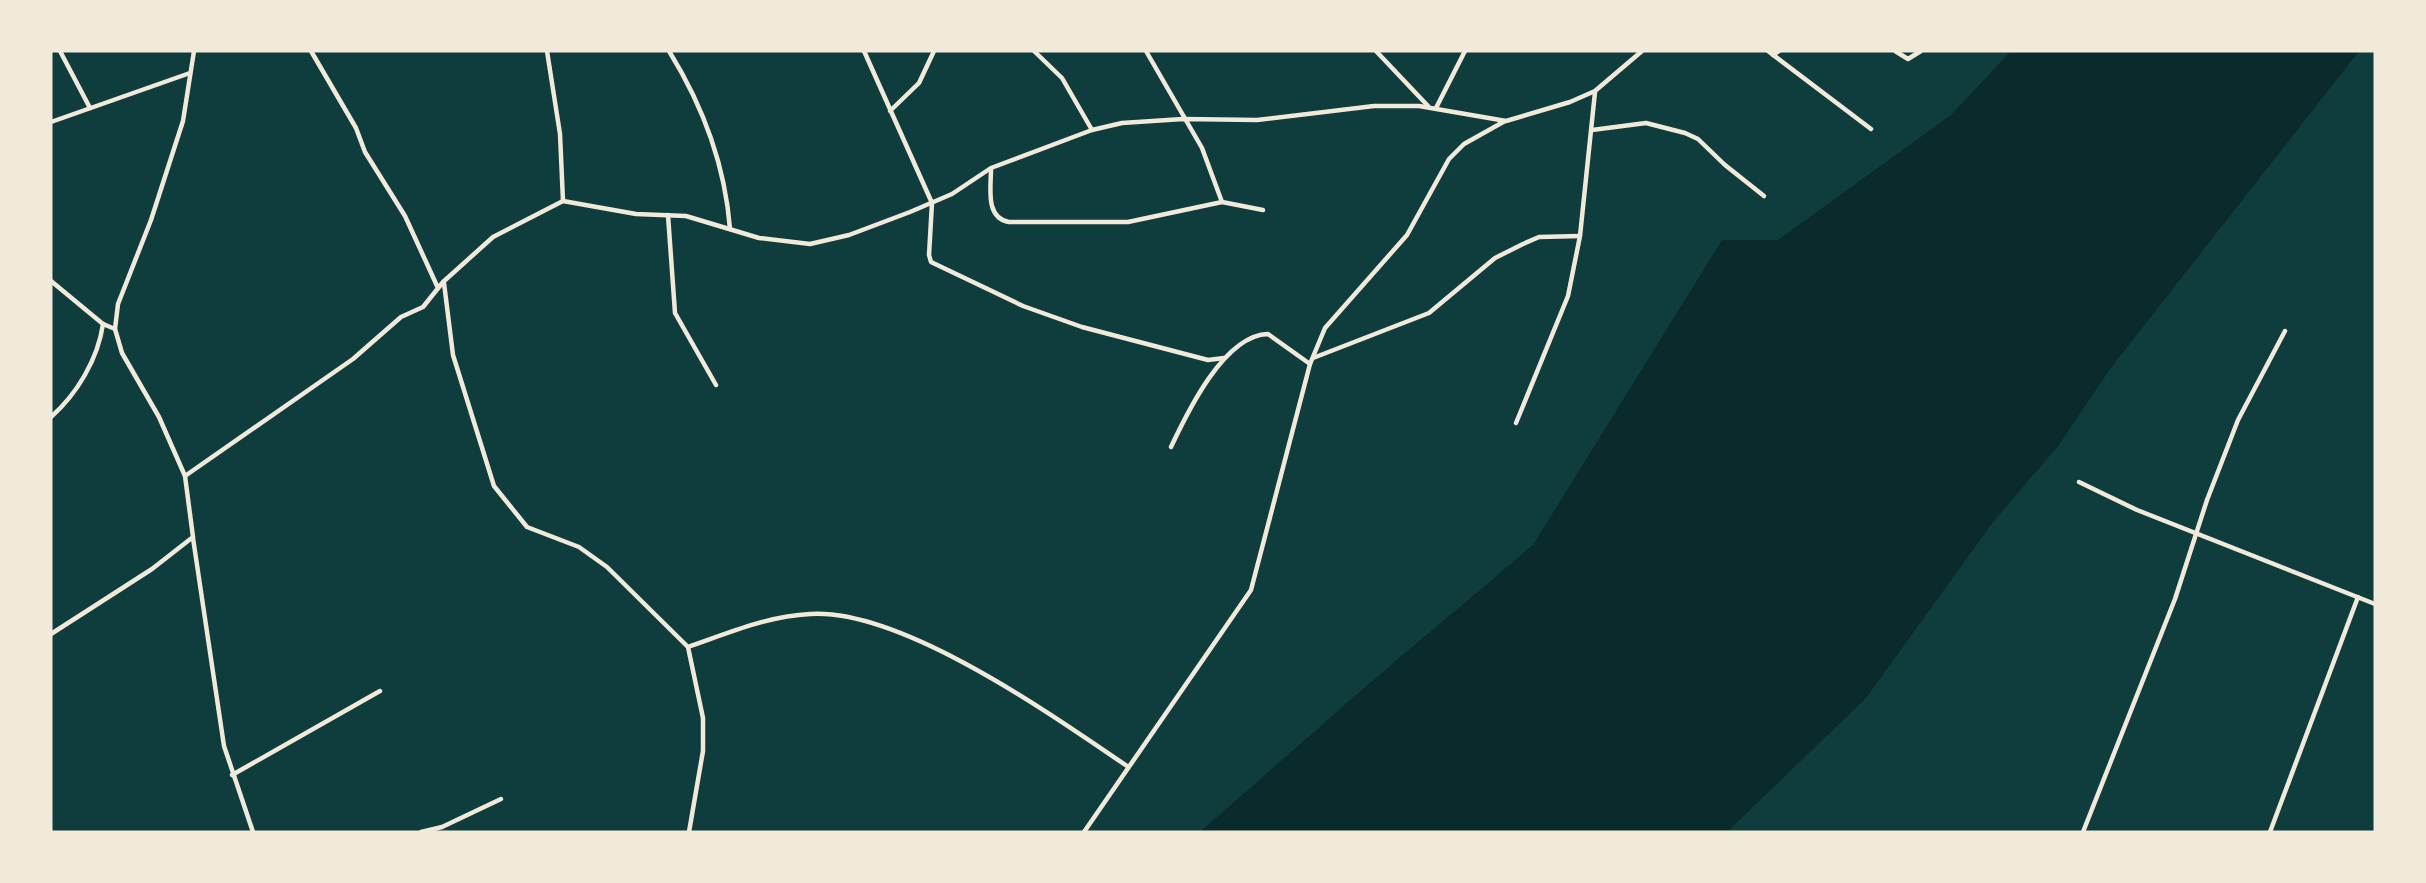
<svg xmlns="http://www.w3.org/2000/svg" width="2426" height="883" viewBox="0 0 2426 883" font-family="'Source Sans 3',sans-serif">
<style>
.water{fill:#0a2a2b}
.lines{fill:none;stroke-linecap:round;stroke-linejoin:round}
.minor{stroke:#f1e9da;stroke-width:4.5}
</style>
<rect width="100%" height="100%" fill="#0f3d3e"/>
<polygon class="water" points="2011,51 2359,51 2110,369 2058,446 1993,522 1866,698 1727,832 1200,832 1372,681 1533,545 1722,240 1778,240 1951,115"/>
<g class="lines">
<g class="minor">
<polyline points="60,51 90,108"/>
<polyline points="311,51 356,128 365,152 405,216 438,288"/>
<polyline points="547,51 560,134 563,201"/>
<path d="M669 51C703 106 725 164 730 229"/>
<polyline points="864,51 932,203 929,255 931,262 1023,306 1082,327 1208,360 1224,358"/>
<polyline points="1034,51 1062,78 1092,130"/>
<polyline points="1146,51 1202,148 1222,202 1263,210"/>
<polyline points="1376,51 1428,106"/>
<polyline points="1768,51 1871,129"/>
<polyline points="1895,51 1908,59 1921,51"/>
<polyline points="1773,55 1779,51"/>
<polyline points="1436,108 1465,51"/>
<polyline points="890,111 919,83 934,51"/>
<polyline points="51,122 190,73"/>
<polyline points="1592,130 1646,123 1685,133 1698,139 1725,165 1764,196"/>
<path d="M991 169C991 188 985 218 1009 222H1128L1222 202"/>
<polyline points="668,215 675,313 716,385"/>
<polyline points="51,281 103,324 115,329"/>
<polyline points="444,283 453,355 494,486 527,527 579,547 607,567 688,647 703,718 703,751 689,832"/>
<polyline points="1313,358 1429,313 1495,258 1523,244 1539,237 1580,236"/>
<path d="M51 417C77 394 98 359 103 324"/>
<polyline points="1516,423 1568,296 1580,236 1595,92"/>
<path d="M1171 447C1187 413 1224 335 1268 334L1310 364"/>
<polyline points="185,476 353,359 401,317 423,307 443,282 493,237 563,201 636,214 686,216 759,238 810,244 849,235 910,212 952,194 991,168 1092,130 1122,123 1183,119 1257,120 1374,106 1419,106 1506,121 1570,102 1595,91 1642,51"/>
<polyline points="2079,482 2137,510 2375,604"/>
<polyline points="193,538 224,746 253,832"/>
<polyline points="51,634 152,569 193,537 185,476 159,417 122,353 115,329 118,304 151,220 183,121 194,51"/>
<path d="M688 647C728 633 768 616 810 614 901 608 1052 715 1127 766"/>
<polyline points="232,775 380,691"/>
<polyline points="421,832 442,827 501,799"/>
<polyline points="1084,832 1251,590 1310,364 1325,328 1407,235 1449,159 1464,144 1505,121"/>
<polyline points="2083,832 2175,599 2207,500 2238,420 2285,331"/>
<polyline points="2270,832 2358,597"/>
</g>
</g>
<rect width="2426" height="883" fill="none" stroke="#f1e9da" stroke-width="105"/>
</svg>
